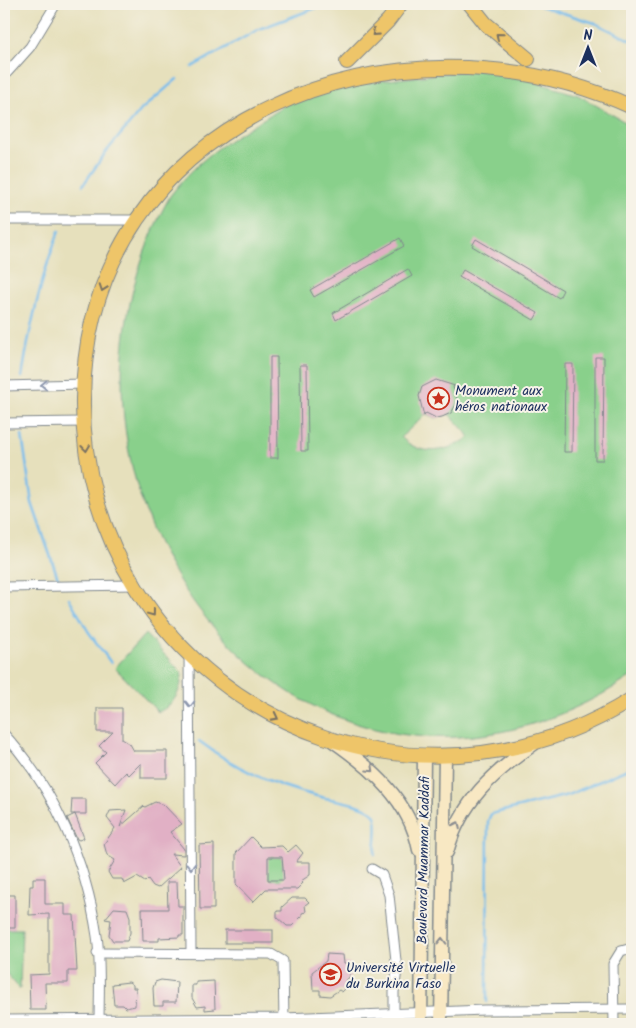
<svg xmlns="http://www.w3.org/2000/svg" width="636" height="1028" viewBox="0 0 636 1028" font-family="Kalam,sans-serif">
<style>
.green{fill:#89d08b;stroke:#528074;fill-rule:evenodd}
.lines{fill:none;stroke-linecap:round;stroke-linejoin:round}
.stream{stroke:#75bced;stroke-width:2.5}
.building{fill:#e1b0c5;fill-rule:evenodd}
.street-casing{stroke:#80888d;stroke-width:11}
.secondary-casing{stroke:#80888d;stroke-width:15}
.primary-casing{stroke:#80888d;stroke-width:16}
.street{stroke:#fff;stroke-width:9}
.secondary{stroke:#f8e8c3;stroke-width:12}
.primary{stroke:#eec569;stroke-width:14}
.oneway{stroke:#7a7263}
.oneway2{stroke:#8d97ae}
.oneway3{stroke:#8a8c90}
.labels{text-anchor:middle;stroke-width:4;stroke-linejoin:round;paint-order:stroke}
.poi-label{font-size:14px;fill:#1b2f5e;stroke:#f7f3e8;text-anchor:start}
.street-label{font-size:14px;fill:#1b2f5e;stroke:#f7f3e8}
</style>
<rect width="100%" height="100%" fill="#f7f3e8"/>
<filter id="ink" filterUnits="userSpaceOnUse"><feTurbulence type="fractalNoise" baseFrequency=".02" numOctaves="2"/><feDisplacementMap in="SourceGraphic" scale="10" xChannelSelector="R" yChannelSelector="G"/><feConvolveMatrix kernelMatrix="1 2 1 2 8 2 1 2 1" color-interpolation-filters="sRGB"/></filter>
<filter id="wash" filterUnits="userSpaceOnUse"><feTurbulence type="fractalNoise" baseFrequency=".0096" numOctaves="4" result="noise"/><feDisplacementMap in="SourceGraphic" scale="20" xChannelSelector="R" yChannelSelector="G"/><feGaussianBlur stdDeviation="1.12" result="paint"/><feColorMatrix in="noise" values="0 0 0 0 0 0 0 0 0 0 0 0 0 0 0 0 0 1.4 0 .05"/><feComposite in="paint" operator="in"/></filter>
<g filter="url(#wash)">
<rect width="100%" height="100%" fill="#e6e0bc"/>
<g class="green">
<path d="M489 68 578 95 632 126V676C312 889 0 504 170 196 202 154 234 137 278 110 288 103 300 93 311 90 328 85 347 85 364 83 405 78 447 73 489 68ZM426 414 436 418 449 414 470 437C448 452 421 458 401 437Z"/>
<path d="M145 634 182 673C182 689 174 706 158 712L115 668Z"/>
<polygon points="270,857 281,857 287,862 283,865 283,870 287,870 287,873 280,880 271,880 264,873 264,864"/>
<polygon points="4,929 22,929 20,989 4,971"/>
</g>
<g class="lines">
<g class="stream">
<polyline points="541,6 595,23 632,41"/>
<polyline points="192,67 259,29 324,5"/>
<polyline points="83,185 106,152 142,109 177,79"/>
<path d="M22 377C30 326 40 279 59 231"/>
<polyline points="22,435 32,503 59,581"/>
<polyline points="69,598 88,631 111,663"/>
<path d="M199 741C237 770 279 788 325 798 336 800 371 805 375 816 379 826 375 844 375 854"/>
<polyline points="487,1002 488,821 491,814 568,795 632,767"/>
<polyline points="487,1024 487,1023"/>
</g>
</g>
<g id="blocks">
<g class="building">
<polygon points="400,238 404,246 314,297 310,290"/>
<polygon points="476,239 563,290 559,298 472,246"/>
<polygon points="408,269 412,276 336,320 333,313"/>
<polygon points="463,270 538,313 534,320 459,277"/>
<polygon points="270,357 277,357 278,458 270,458"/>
<polygon points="595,357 604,357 603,460 595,460"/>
<polygon points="565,364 573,364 572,452 564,452"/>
<polygon points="300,365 307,365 308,451 301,451"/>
<polygon points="436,380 455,386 453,387 457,399 456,405 451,413 442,417 436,418 426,413 424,416 419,396 422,387"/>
<polygon points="97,708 122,708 122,739 130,744 134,751 167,751 167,778 141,778 141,763 129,775 126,772 115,784 95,763 106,752 99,746 113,732 97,732"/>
<polygon points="72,799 86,799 86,814 71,814"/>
<polygon points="155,802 164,805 182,824 170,832 184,849 184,855 171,854 181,867 158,888 153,886 148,879 145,882 137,877 124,884 122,879 112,879 108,872 115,860 107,855 104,844 115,828 107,818 110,811 126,810 120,827 144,806 145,807"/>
<polygon points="75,814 84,838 79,840 77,839 67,818"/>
<path d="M251 837 261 847 282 846 288 852 296 845 303 853 296 862H310V875L301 881 303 883 297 889H266L253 902 236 884V853ZM268 857H282L284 880H268Z"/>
<polygon points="214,844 214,909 200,909 199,845"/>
<polygon points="33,878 45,878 45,904 65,904 65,915 74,915 77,971 68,971 68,983 45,983 46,1010 30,1010 29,975 49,974 49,914 29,915 30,886 33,886"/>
<polygon points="167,882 177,882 178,906 183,906 183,935 179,935 179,937 159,938 159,941 143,941 142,909 168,909"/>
<polygon points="5,895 15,895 15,928 4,928"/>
<polygon points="292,898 305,898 309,902 305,905 306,912 302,913 302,916 292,926 287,926 277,917 277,911 282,911 282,907"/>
<polygon points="114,908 127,909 130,917 130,933 127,941 113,941 109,935 111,920 105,919"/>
<rect x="225" y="930" width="48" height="13"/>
<polygon points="327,954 343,955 344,963 350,963 350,976 345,982 347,987 342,992 339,990 330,996 320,995 320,990 313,990 312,972 326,961"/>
<polygon points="161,980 177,982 176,1002 163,1002 163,1006 154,1006 153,988 155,982"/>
<polygon points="214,981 215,1009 205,1010 205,1006 197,1007 192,998 192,985 196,985 196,982"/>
<polygon points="129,982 133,985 133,988 136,988 135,1006 126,1008 123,1005 114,1005 112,984"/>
</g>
</g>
</g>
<g filter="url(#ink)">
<use href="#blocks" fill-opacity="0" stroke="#80888d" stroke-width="1"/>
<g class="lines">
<defs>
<g id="street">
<polyline points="4,76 30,47 56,4"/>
<polyline points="4,220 134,220"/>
<polyline points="4,386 83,384"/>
<polyline points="4,423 83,422"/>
<polyline points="4,587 134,585"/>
<polyline points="189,655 191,953"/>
<path d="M4 734C55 789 86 862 97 936 101 964 99 996 99 1024"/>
<polyline points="372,869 382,875 389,895 397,970 394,992 394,1015"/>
<polyline points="97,953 271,954 283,961 284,1023"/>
<polyline points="4,1020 284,1018 484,1010 632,1009"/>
<polyline points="614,1024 613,964 621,951 632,948"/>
</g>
<g id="secondary">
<path d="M333 741C372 768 410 801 419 850"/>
<path d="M447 852C461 801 493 773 534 744"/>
<polyline points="421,1024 424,756"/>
<polyline points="441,1024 445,756"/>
</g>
<g id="primary">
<polyline points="470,4 486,24 528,59"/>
<polyline points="347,62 388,21 401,4"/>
<path d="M632 107C398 0 86 117 83 399 82 466 101 532 136 588 179 658 247 711 324 737 427 772 540 757 632 699"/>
</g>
</defs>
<use href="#street" class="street-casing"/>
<use href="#secondary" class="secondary-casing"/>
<use href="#primary" class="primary-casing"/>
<use href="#street" class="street"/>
<use href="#secondary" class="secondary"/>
<use href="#primary" class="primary"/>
</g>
<defs><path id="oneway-chevron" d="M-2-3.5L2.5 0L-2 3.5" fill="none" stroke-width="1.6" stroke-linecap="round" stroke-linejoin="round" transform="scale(1.25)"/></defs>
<g class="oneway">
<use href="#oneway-chevron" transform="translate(375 33) rotate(138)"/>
<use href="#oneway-chevron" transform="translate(499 36) rotate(-140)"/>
<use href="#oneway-chevron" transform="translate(103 288) rotate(109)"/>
<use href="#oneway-chevron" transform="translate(86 448) rotate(83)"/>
<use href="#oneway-chevron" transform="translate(152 613) rotate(53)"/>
<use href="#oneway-chevron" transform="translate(275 717) rotate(27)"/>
</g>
<g class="oneway2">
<use href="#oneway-chevron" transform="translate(44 385) rotate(179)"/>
<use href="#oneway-chevron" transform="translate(190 704) rotate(90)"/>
<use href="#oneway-chevron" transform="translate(191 866) rotate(90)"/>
</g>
<g class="oneway3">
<use href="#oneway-chevron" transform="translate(371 769) rotate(43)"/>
<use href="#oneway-chevron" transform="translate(457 825) rotate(-63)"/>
<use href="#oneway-chevron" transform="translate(442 941) rotate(-89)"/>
</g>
</g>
<defs>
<symbol id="sight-ring" viewBox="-11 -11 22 22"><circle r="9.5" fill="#f7f3e8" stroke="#c8321e" stroke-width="1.5"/><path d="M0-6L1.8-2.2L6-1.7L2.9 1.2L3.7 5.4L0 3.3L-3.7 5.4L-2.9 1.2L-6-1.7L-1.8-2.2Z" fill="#c8321e"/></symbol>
<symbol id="university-ring" viewBox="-11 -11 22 22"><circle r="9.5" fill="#f7f3e8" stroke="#c8321e" stroke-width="1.5"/><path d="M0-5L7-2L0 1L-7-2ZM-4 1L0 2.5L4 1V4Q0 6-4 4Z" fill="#c8321e"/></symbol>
</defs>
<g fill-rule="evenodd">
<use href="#sight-ring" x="426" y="386" width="25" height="25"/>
<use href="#university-ring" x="318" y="962" width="25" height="25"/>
</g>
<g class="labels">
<g class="poi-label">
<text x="455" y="395">Monument aux<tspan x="455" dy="16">héros nationaux</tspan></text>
<text x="346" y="972">Université Virtuelle<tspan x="346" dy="16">du Burkina Faso</tspan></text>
</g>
<g class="street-label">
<text transform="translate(423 860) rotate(-89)" y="5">Boulevard Muammar Kaddafi</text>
</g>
</g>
<rect width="636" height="1028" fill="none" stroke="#f7f3e8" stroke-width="20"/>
<g transform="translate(588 48)" stroke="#f7f3e8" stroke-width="4" paint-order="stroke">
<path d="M0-4L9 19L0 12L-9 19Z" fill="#1b2f5e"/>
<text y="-8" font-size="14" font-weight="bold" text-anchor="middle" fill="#1b2f5e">N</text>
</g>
</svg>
